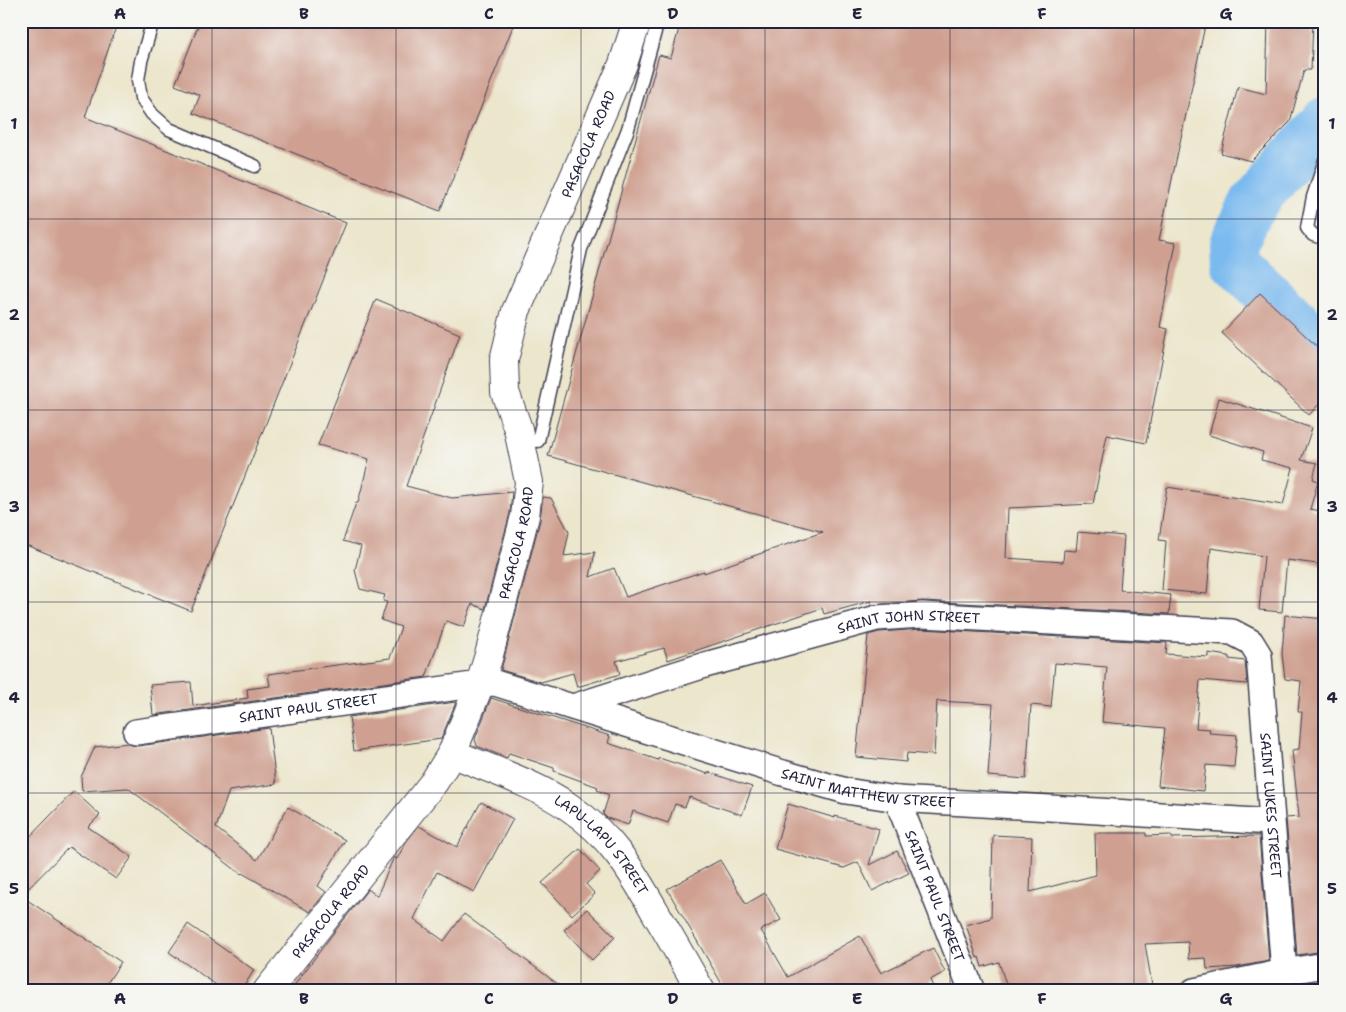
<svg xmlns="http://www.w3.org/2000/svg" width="1346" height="1012" viewBox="0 0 1346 1012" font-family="'Shantell Sans',sans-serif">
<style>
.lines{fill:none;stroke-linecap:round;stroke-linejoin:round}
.river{stroke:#7abaef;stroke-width:48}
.building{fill:#cfa091}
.service-casing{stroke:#403f51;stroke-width:15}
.minor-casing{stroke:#403f51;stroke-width:28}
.tertiary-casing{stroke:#403f51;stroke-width:30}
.service{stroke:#fff;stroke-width:12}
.minor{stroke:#fff;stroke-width:25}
.tertiary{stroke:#fff;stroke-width:28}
.grid{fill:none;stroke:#22223b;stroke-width:1;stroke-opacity:0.55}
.labels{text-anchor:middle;stroke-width:4.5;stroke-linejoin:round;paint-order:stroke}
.street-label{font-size:14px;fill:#22223b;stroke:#f6f6f2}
.neatline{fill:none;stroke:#22223b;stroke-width:2}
.grid-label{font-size:16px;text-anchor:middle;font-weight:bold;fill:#22223b}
</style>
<rect width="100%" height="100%" fill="#f6f6f2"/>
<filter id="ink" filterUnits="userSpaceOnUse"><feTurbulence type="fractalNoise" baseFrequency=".02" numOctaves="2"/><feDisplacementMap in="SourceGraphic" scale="10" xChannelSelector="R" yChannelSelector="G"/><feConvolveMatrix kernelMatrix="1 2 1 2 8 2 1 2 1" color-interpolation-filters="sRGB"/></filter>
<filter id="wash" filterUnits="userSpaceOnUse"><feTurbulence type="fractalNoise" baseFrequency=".0096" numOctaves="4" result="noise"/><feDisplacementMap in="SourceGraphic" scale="20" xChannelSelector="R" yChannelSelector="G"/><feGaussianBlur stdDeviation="1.12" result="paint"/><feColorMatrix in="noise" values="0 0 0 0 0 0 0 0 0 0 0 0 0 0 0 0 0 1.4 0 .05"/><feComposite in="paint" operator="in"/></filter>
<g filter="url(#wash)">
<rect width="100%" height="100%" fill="#ece6cc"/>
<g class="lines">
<polyline class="river" points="1325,121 1254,202 1233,244 1234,262 1325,349"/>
</g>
<g id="blocks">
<g class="building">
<polygon points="21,21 118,21 85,117 346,223 191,611 21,543"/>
<polygon points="200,21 515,21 440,211 193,113 200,95 175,85"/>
<polygon points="681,21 1206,21 1159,240 1176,243 1160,327 1168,329 1146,443 1107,435 1093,504 1008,508 1006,558 1063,562 1064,550 1076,551 1078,532 1124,536 1120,590 1171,595 1169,614 923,601 871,605 871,601 824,614 822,608 668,660 664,648 616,661 620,674 577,687 573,673 541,682 501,670 540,520 543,497 551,498 569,532 564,556 595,552 590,577 614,568 626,597 704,571 704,573 823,532 548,456 659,55 671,58"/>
<polygon points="1268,21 1313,21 1311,70 1304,70 1290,122 1251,161 1221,153 1238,87 1266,94"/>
<polygon points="1260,293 1325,354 1325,398 1309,415 1222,333"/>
<polygon points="376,299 460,334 406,486 452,498 512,492 510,513 485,609 472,604 464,627 446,621 426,677 153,715 150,685 191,682 193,706 248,698 247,689 270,686 268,674 390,658 401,627 381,620 387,602 383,601 385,595 360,589 355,570 361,546 343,541 356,503 358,503 369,459 318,445"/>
<polygon points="1219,398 1312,428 1301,460 1317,463 1313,479 1318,481 1310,509 1325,512 1325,565 1287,560 1282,612 1259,610 1264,556 1211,548 1207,594 1162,590 1166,541 1159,540 1167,487 1283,505 1293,468 1261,460 1263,452 1209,435"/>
<polygon points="1285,615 1325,619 1325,951 1297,955 1286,818 1299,817 1292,750 1299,749 1302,712 1298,712 1301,681 1285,679 1282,654"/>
<polygon points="922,629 1167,643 1166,654 1208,657 1208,653 1229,656 1229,659 1245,661 1247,684 1200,680 1196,728 1210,729 1209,733 1237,735 1234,767 1206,765 1203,791 1158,786 1165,728 1102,722 1107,667 1055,663 1051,707 1031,705 1026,779 988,776 993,704 937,701 934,755 907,753 906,762 856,757 868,635 879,632"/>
<polygon points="491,698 610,736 608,743 658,760 659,758 708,774 708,772 752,787 742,815 689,797 685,807 675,804 668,823 633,811 628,825 607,818 603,814 609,795 597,790 598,787 554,771 554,768 509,753 507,758 477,746 475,739"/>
<polygon points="456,702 441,739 354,751 349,717"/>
<polygon points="269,728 276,784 229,791 216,828 257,860 288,807 345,840 318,886 326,892 310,912 242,873 241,874 128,788 82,791 81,777 95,747 128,743 131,745 138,746"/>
<polygon points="74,791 100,815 88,827 132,857 116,879 69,847 21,896 21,846"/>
<polygon points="481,802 513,819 474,892 437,872 414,919 444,941 464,914 567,991 290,991 332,935 368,889 377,896 394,857 397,859 406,842 419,826 457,847"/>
<polygon points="788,804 835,818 835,816 879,829 869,865 897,851 909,873 872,891 858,862 844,868 775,849"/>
<polygon points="1095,833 1146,833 1146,836 1171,835 1172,838 1259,836 1269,961 1237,967 1207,969 1206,958 1189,959 1188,942 1145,944 1153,991 1008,991 999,962 982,967 979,957 977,958 966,925 991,918 993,835 1032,837 1030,892 1096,875"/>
<polygon points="580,849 600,871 586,884 595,894 572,915 542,883"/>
<polygon points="720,860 746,904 765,893 781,920 761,930 788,977 860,936 881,973 933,948 945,972 930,980 935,991 726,991 667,889"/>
<polygon points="21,896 121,962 102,991 30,991 21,985"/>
<polygon points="587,909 615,937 592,960 564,930"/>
<polygon points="188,924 254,970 241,991 225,991 169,952"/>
</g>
</g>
</g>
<g filter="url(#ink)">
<use href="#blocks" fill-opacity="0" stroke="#403f51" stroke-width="1"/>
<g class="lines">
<defs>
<g id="service">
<polyline points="153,21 141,61 138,80 141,98 152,114 169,129 255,166"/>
<polyline points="1325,160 1313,197 1307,228 1313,235 1325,239"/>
<polyline points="538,441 581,249 628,129 658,21"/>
</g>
<g id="minor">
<path id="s1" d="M573 707 705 665 877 618 922 615 1232 632 1251 642 1259 655 1284 972"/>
<path id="s2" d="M136 732 480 684 495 683 783 773 846 791 897 799 1034 807 1271 822"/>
<path id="s3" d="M897 799 972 991"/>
<polyline points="1194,991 1284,972 1325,965"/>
</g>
<g id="tertiary">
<path id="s4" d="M452 753C491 770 534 783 569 807 612 836 632 871 657 915 672 940 686 965 701 991"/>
<path id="s5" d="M267 991 434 782 452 753 480 684 489 655 525 516 529 482 518 429 505 392 504 360 516 311 623 64 637 21"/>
</g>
</defs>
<use href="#service" class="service-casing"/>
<use href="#minor" class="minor-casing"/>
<use href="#tertiary" class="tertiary-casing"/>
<use href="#service" class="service"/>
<use href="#minor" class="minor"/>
<use href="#tertiary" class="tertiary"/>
</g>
</g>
<path class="grid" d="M212 21V991M396 21V991M581 21V991M765 21V991M950 21V991M1134 21V991M21 219H1325M21 410H1325M21 602H1325M21 793H1325"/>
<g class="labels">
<g class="street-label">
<text dy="5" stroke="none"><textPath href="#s5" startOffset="942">PASACOLA ROAD</textPath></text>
<text dy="5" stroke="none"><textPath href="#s5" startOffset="522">PASACOLA ROAD</textPath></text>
<text dy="5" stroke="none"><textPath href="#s1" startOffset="348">SAINT JOHN STREET</textPath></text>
<text dy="5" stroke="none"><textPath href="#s2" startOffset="174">SAINT PAUL STREET</textPath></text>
<text dy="5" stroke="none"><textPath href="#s2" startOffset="751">SAINT MATTHEW STREET</textPath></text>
<text dy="5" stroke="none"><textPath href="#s1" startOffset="860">SAINT LUKES STREET</textPath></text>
<text dy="5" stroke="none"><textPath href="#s4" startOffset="179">LAPU-LAPU STREET</textPath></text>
<text dy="5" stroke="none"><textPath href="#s3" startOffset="104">SAINT PAUL STREET</textPath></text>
<text dy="5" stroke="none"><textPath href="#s5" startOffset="102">PASACOLA ROAD</textPath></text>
</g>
</g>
<rect width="1346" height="1012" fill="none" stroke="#f6f6f2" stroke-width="55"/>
<rect x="28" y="28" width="1290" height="956" class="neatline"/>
<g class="grid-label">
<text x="120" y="19">A</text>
<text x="304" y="19">B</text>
<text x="489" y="19">C</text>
<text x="673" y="19">D</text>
<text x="857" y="19">E</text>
<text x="1042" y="19">F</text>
<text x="1226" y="19">G</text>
<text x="14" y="129">1</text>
<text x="1332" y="129">1</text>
<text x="14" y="320">2</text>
<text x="1332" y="320">2</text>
<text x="14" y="512">3</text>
<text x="1332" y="512">3</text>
<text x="14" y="703">4</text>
<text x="1332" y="703">4</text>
<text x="14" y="894">5</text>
<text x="1332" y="894">5</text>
<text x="120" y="1004">A</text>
<text x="304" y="1004">B</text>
<text x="489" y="1004">C</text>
<text x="673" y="1004">D</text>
<text x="857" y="1004">E</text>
<text x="1042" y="1004">F</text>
<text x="1226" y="1004">G</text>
</g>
</svg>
